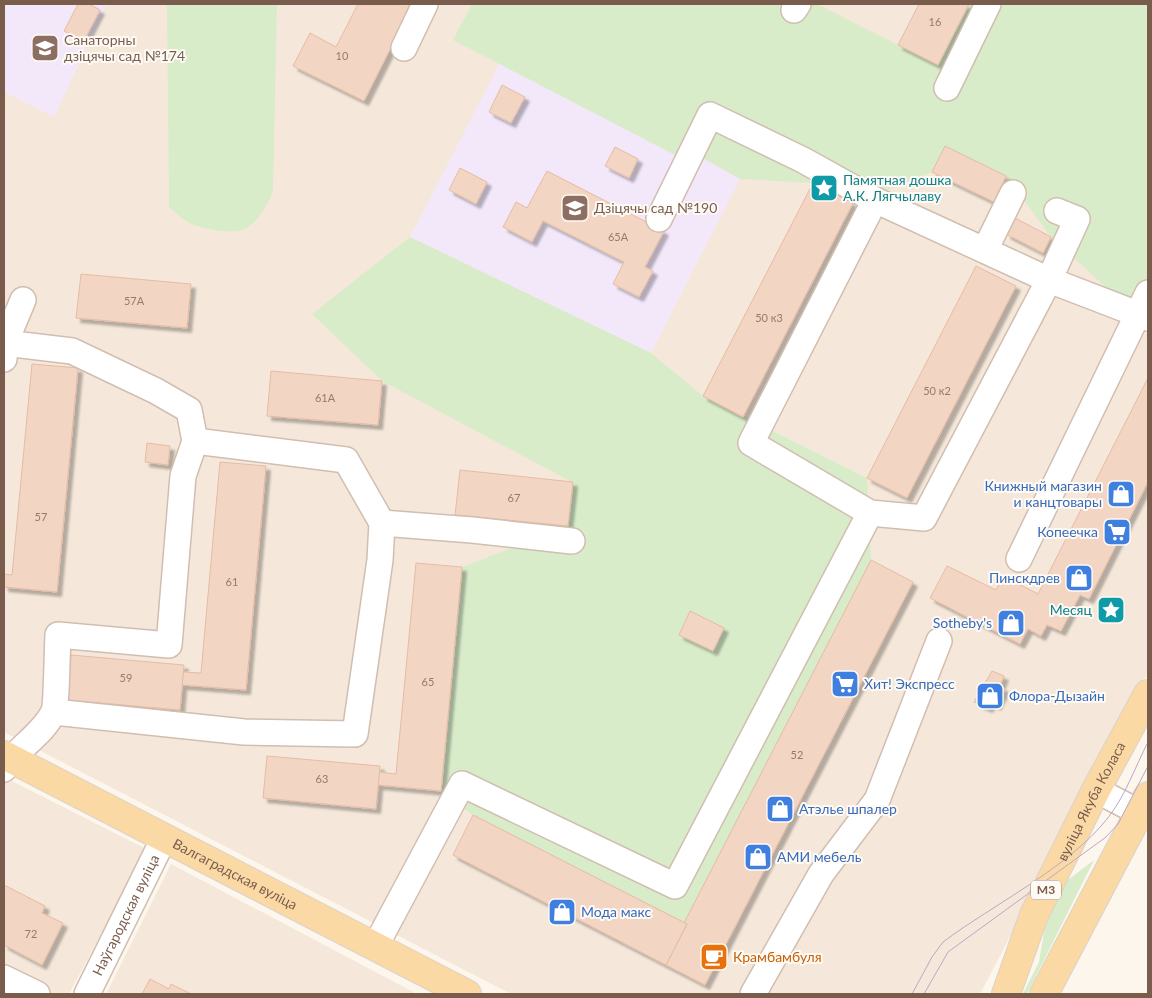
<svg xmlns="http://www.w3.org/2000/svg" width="1152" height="998" viewBox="0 0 1152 998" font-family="Lato,sans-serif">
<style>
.residential{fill:#f5e8da}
.education{fill:#f3e8fa}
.green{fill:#d8ecc9}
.building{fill:#f3d5c3;stroke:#e6bba3;filter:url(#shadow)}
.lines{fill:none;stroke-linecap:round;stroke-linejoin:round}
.minor-casing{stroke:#d1beb0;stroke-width:28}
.major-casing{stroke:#dad1cd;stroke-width:30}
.minor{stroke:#fff;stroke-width:25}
.major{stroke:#fbd9a5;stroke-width:28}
.tram{stroke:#b9a8c9;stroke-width:1}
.labels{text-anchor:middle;stroke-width:4;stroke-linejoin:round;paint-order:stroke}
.number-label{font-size:11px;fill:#987a6a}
.shield{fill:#fffaf3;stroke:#a28b7f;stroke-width:1}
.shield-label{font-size:12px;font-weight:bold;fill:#7a5c4d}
.education-label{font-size:14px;fill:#785e54;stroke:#fffaf3;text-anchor:start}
.culture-label{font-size:14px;fill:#0d838f;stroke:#fffaf3;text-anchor:start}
.shop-label{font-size:14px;fill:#366cbe;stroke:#fffaf3;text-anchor:start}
.street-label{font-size:14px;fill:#7a5c4d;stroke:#fffaf3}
.food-label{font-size:14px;fill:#c56008;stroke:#fffaf3;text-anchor:start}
</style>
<defs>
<filter id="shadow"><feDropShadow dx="4.5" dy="4.5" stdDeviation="1" flood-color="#0004"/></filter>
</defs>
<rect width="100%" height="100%" fill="#fdf6ec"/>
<g class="residential">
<polygon points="4,4 1148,4 1148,673 980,994 511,994 4,732"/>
<polygon points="4,777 146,849 69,994 4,994"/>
<polygon points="171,864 417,994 106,994"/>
</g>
<g class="education">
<polygon points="4,4 107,4 54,117 4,92"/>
<polygon points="500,63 675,155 686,148 740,179 651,353 410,237"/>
</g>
<g class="green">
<path d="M167 4H277L273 191C267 206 256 228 238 231 223 233 196 228 184 220 179 216 174 211 169 207Z"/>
<polygon points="472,4 817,4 938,65 968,4 1148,4 1148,326 1051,237 1006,176 945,147 932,172 853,203 813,183 740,179 692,152 675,155 453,40"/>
<polygon points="410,237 651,353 703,396 867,478 871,560 687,924 473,815 441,791 462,567 568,526 572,482 382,381 312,314"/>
<polygon points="1094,860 1027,994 1023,994 1039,962 1045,926 1064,883"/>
</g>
<g class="building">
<polygon points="78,4 89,4 100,10 84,41 64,31"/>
<polygon points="358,4 413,4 364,101 293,66 310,33 336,47"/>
<polygon points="919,4 969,4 938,65 898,45"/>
<polygon points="502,85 525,97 511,123 489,112"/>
<polygon points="945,146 1006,176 994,202 932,172"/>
<polygon points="615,147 638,159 629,178 605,166"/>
<polygon points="460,168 487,182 476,204 449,190"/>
<polygon points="547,171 664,231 645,267 653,271 639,297 613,284 624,262 543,221 532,242 503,227 516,202 527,208"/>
<polygon points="813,183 853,203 743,417 703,396"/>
<polygon points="1015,218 1051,237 1043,253 1006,234"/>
<polygon points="976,266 1016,286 907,498 867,478"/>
<polygon points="81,274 191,284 187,328 76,318"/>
<polygon points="32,364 78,368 57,592 4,587 4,574 12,575"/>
<polygon points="271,371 382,381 378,425 267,416"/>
<polygon points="1148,378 1148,482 1089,599 1080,595 1061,631 1047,625 1041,636 1028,629 1020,644 930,598 947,566 996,590 1003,576 1038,594"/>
<polygon points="147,443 170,446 168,465 145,462"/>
<polygon points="220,462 266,466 246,690 182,685 183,672 201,673"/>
<polygon points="460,470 573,482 568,526 455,515"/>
<polygon points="871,560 913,582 705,985 666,965 687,924 684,923"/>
<polygon points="416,563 462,567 441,791 378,785 379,772 396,774"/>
<polygon points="690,611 724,628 713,651 679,635"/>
<polygon points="71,655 184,665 180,710 67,700"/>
<polygon points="992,671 1004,676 1000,686 1005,689 996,706 992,703 988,708 974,702"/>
<polygon points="267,756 380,766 376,809 263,798"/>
<polygon points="473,815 687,924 666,965 453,855"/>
<polygon points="4,885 45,906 42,913 63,923 42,965 4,945"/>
<polygon points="150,979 169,989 171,984 191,994 142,994"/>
</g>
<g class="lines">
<defs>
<g id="minor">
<polyline points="794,10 798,4"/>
<polyline points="404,48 425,4"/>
<polyline points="947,88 988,4"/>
<polyline points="875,200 751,443 870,513 924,518 1049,280 1077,219 1057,211"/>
<polyline points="659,219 710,115 803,160 875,200 1049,280 1148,318"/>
<polyline points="985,250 1013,193"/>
<polyline points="4,359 5,343 23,300"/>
<polyline points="382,523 472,530 572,541"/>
<polyline points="1019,559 1148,293"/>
<polyline points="54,712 244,732 355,734 380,560 382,523 346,460 195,441"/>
<path d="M4 769C17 748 42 735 53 713 57 706 57 648 58 635L169 645 183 476 195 441 189 410 156 391 72 351 5 343"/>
<polyline points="1096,790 1148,817"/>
<polyline points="375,947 462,784 675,886 870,513"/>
<polyline points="4,978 37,994"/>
<path id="s1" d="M87 994 164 838"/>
<polyline points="753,994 821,874 877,800 939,641"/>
</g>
<g id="major">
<path id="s2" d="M4 755 467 994"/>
<path id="s3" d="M1006 994 1034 915 1096 790 1148 694"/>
<polyline points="1044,994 1148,796"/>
</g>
</defs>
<use href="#minor" class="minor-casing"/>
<use href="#major" class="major-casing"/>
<use href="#minor" class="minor"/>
<use href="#major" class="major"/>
<g class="tram">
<path d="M912 994 932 957 943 942C994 904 1068 868 1107 819 1125 797 1135 767 1148 742"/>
<polyline points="924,994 948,952 1106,837 1118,824 1148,766"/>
</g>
</g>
<defs>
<symbol id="school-square" viewBox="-11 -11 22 22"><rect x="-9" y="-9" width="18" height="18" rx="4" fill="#8d6e63" stroke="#fffaf3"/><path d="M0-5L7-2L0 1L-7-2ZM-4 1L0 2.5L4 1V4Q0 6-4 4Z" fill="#fff"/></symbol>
<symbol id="sight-square" viewBox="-11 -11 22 22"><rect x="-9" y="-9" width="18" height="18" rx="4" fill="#0f9aa8" stroke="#fffaf3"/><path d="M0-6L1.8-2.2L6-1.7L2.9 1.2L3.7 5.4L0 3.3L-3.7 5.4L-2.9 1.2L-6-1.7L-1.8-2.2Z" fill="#fff"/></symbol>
<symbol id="shop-square" viewBox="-11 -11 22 22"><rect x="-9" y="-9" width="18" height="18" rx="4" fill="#3f7fe0" stroke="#fffaf3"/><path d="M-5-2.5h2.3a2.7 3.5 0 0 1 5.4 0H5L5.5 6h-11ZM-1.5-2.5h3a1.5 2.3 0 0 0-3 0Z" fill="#fff"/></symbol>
<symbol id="supermarket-square" viewBox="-11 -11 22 22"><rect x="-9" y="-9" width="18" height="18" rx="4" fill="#3f7fe0" stroke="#fffaf3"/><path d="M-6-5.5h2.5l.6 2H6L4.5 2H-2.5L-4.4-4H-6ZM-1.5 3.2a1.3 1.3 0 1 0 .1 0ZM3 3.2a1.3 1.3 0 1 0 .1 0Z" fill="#fff"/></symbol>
<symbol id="cafe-square" viewBox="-11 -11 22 22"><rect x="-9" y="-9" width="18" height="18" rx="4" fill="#e8710a" stroke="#fffaf3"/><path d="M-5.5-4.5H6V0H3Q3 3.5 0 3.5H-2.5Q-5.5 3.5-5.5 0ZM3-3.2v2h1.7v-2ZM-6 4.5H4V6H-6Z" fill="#fff"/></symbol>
</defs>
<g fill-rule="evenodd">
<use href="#school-square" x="29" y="32" width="32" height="32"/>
<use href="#sight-square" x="808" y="172" width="32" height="32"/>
<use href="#school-square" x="559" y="192" width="32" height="32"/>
<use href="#shop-square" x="1105" y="478" width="32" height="32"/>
<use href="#supermarket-square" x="1101" y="516" width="32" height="32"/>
<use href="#shop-square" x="1063" y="562" width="32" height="32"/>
<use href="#sight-square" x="1095" y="594" width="32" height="32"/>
<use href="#shop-square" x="995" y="607" width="32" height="32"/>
<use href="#supermarket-square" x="829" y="668" width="32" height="32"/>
<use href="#shop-square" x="974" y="680" width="32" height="32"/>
<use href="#shop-square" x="764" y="793" width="32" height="32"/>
<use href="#shop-square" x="742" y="841" width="32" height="32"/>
<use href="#shop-square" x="546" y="896" width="32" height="32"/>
<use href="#cafe-square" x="698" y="941" width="32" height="32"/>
</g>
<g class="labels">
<g class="number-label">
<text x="935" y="26">16</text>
<text x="342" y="60">10</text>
<text x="618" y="241">65А</text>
<text x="134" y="305">57А</text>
<text x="769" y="322">50 к3</text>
<text x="937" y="395">50 к2</text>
<text x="325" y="402">61А</text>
<text x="514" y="502">67</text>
<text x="41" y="521">57</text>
<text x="232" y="586">61</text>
<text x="126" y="682">59</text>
<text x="428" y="686">65</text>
<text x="797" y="759">52</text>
<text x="322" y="783">63</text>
<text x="31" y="938">72</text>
</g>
<rect class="shield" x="1031" y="880.5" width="30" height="19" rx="4"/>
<g class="shield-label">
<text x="1046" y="894">М3</text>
</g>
<g class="education-label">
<text x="64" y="45">Санаторны<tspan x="64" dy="16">дзіцячы сад №174</tspan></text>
<text x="594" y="213">Дзіцячы сад №190</text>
</g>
<g class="culture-label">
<text x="843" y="185">Памятная дошка<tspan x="843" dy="16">А.К. Лягчылаву</tspan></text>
<text x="1092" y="615" text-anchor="end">Месяц</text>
</g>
<g class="shop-label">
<text x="1102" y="491" text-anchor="end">Книжный магазин<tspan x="1102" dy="16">и канцтовары</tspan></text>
<text x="1098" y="537" text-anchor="end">Копеечка</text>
<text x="1060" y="583" text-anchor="end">Пинскдрев</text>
<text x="992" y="628" text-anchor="end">Sotheby's</text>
<text x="864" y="689">Хит! Экспресс</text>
<text x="1009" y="701">Флора-Дызайн</text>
<text x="799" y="814">Атэлье шпалер</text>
<text x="777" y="862">АМИ мебель</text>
<text x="581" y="917">Мода макс</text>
</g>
<g class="street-label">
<text dy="5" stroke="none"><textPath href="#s3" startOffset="211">вуліца Якуба Коласа</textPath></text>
<text dy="5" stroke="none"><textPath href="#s2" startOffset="260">Валгаградская вуліца</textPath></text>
<text dy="5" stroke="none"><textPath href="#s1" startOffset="88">Наўгародская вуліца</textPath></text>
</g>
<g class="food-label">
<text x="733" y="962">Крамбамбуля</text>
</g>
</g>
<rect width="1152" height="998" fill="none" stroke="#7a5c4d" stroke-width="10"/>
</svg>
